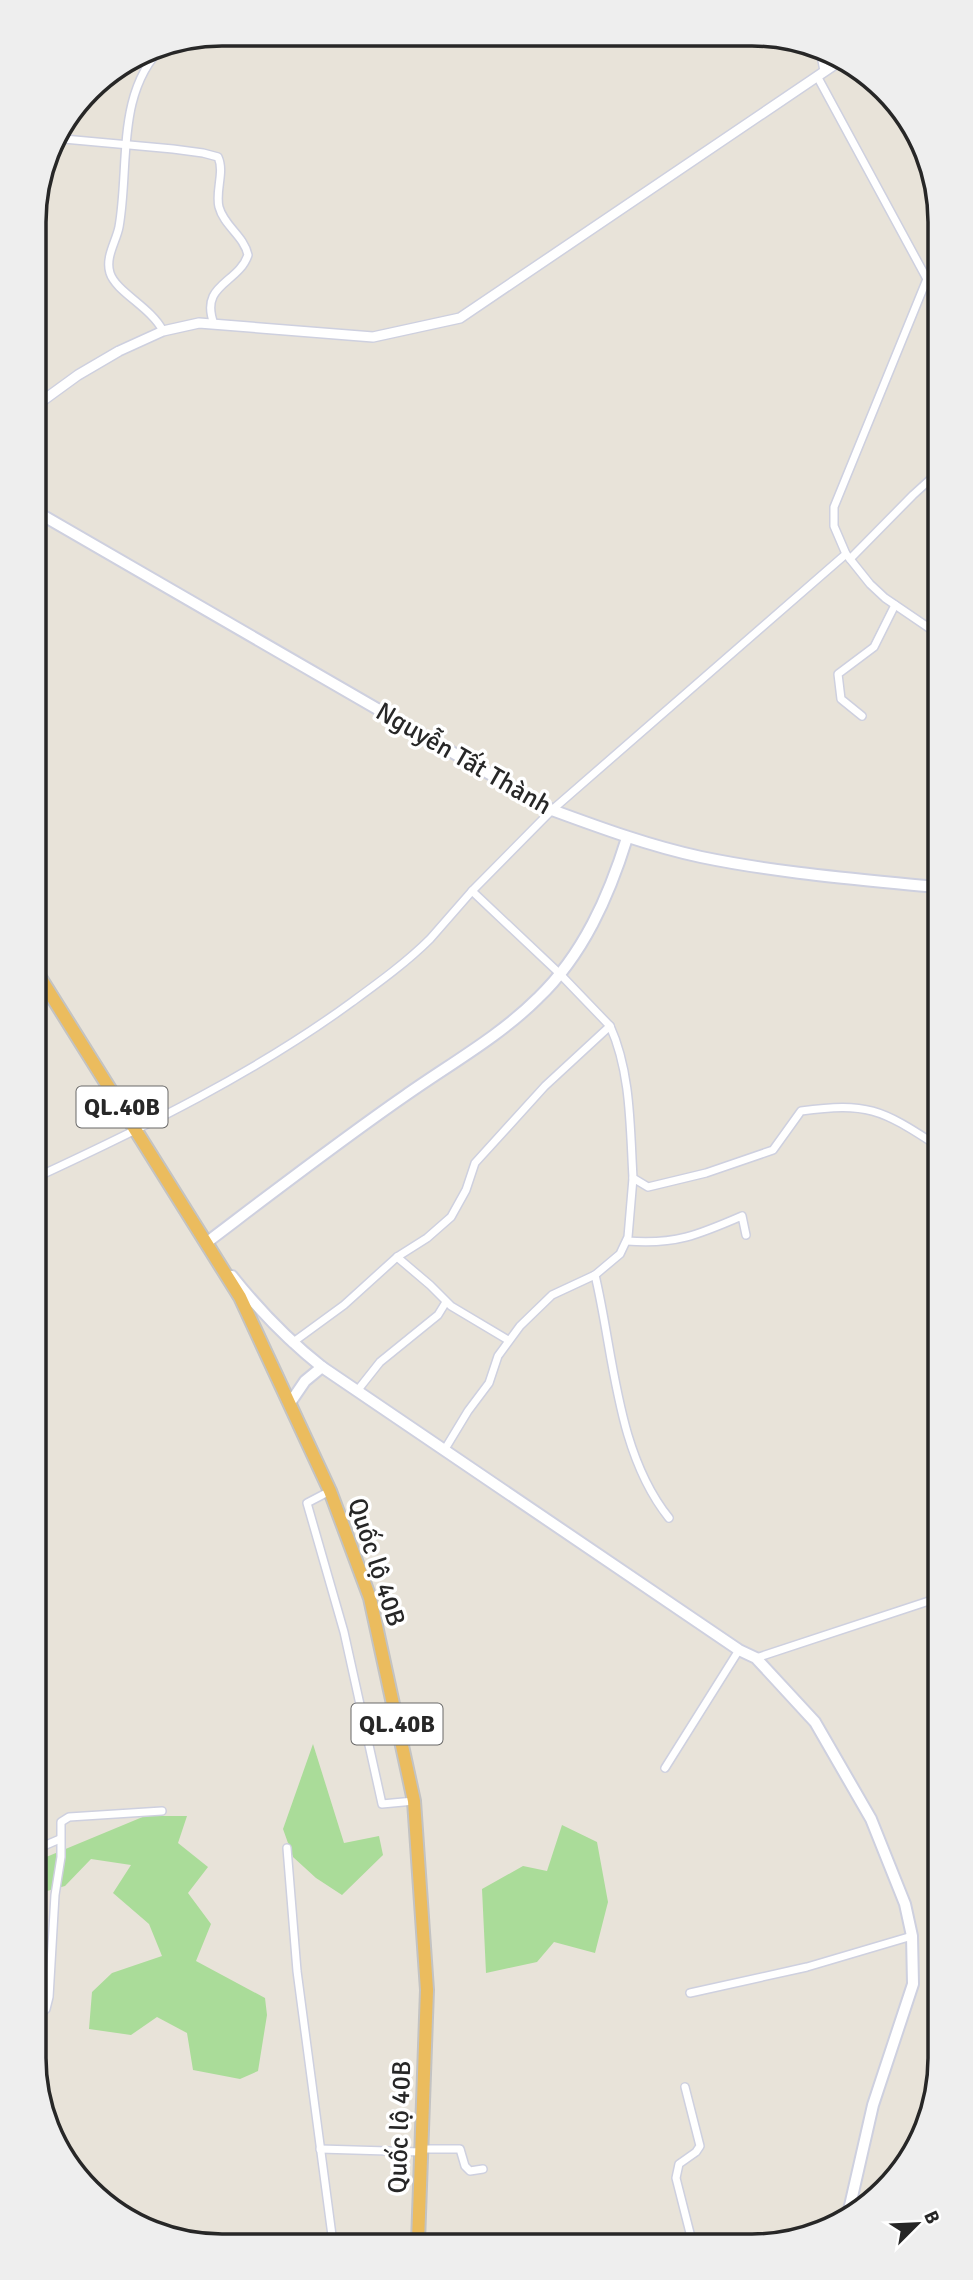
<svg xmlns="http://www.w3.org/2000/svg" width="973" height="2280" viewBox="0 0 973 2280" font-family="Signika,sans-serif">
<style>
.green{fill:#aadc99}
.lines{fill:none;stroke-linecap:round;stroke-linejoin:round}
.minor-casing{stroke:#ced0df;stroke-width:10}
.tertiary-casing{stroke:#ced0df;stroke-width:12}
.secondary-casing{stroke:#ced0df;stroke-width:14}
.trunk-casing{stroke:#c3c3c3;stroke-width:16}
.minor{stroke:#fff;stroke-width:7}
.tertiary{stroke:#fff;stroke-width:9}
.secondary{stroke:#fff;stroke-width:10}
.trunk{stroke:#ebbc5e;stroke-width:12}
.labels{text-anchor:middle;stroke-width:7;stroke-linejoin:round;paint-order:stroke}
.shield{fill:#fff;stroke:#686868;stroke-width:2}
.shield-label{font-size:24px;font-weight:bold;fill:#272727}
.street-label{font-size:26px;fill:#272727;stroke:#fff}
.rim{fill:none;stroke:#272727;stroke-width:3.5}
</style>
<rect width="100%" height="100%" fill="#e8e3d9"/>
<g class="green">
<polygon points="313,1744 344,1843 379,1836 383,1855 342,1895 316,1878 293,1857 283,1829"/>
<polygon points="145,1816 187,1816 178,1843 208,1867 188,1893 211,1924 196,1961 265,1998 267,2015 258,2071 240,2079 193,2070 187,2033 157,2017 131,2035 89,2029 92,1992 112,1973 162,1956 149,1924 113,1893 131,1865 91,1859 65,1886 47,1891 39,1873 39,1860"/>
<polygon points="562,1825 597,1842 608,1902 595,1953 554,1942 537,1962 486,1973 482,1889 523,1866 547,1871"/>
</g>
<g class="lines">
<defs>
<g id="minor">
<polyline points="821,55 824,71"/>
<path d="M53 138 173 149 203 153 218 157C225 172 215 191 219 207 224 226 244 236 248 255 238 284 199 284 214 324"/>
<path d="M163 331C151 307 116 292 110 273 105 257 116 242 119 227 130 165 115 93 164 45"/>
<polyline points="846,554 870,584 885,598 935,632"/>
<polyline points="850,559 913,495 934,476"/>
<polyline points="862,716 841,699 838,674 874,647 895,605"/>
<polyline points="610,1026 559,973 472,891 552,810 846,554 834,526 834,507 927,279 817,76"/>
<path d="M37 1177C145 1127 255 1073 352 1002 378 983 407 962 430 939 444 923 458 907 472 891"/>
<path d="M627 1241C675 1245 698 1235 742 1216L746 1235"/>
<polyline points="397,1257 430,1285 451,1306 508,1340"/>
<path d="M595 1275C614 1354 616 1452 669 1518"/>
<path d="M292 1343 344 1305 397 1257 427 1238 451 1217 466 1190 475 1163 545 1086 610 1026C631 1072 630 1127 633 1178L648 1187 706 1173 773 1150 801 1111C867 1102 881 1109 936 1145"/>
<polyline points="357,1391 380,1362 438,1315 446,1302"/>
<polyline points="445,1449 468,1411 489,1383 498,1356 520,1326 552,1295 595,1275 620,1254 628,1237 633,1178"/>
<polyline points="330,1491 307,1503 344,1632 382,1804 414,1801"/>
<polyline points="756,1658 938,1598"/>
<polyline points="665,1768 739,1650"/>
<polyline points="39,1848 60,1839"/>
<polyline points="287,1848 297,1971 333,2243"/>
<polyline points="690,1993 807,1967 912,1936"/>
<polyline points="39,2015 46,2009 49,1997 55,1895 61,1857 61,1822 69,1817 162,1811"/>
<polyline points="685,2087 700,2146 696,2152 679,2164 676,2178 692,2241"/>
<polyline points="320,2149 421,2152"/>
<polyline points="421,2149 460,2149 465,2166 470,2171 483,2169"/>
<polyline points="171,2236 224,2243"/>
</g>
<polyline id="tertiary" points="34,407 78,375 119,351 163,331 199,323 373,337 460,318 837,63"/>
<g id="secondary">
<path d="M35 511 552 810C601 828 650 846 701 857 778 873 857 879 936 887"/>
<path d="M209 1247 206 1243C272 1193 338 1142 406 1095 450 1064 500 1036 538 998 583 955 609 896 627 838"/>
<path d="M232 1276C259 1310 288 1340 322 1367L739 1650 756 1658 815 1722 871 1819 905 1904 912 1936 913 1984 873 2105 849 2210"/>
<polyline points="290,1403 305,1381 322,1367"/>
</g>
<polyline id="trunk" points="36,971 240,1297 330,1491 370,1598 414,1801 427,1990 418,2242"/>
</defs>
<use href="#minor" class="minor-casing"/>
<use href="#tertiary" class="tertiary-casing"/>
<use href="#secondary" class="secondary-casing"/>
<use href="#trunk" class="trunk-casing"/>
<use href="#minor" class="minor"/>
<use href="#tertiary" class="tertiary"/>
<use href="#secondary" class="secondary"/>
<use href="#trunk" class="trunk"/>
</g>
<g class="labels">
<g class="shield">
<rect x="76.5" y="1086.5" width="91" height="41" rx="5"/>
<rect x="351.5" y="1703.5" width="91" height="41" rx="5"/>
</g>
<g class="shield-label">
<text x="122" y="1115">QL.40B</text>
<text x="397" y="1732">QL.40B</text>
</g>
<g class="street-label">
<text transform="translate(464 758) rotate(30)" y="9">Nguyễn Tất Thành</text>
<text transform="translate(377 1562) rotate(72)" y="9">Quốc lộ 40B</text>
<text transform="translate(399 2127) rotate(-88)" y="9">Quốc lộ 40B</text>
</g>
</g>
<path d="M0 0H973V2280H0ZM222 46H752A176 176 0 0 1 928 222V2058A176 176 0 0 1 752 2234H222A176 176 0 0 1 46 2058V222A176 176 0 0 1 222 46Z" fill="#eee" fill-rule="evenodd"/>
<path class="rim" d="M222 46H752A176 176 0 0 1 928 222V2058A176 176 0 0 1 752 2234H222A176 176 0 0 1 46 2058V222A176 176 0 0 1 222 46Z"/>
<g transform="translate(917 2224) rotate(66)" stroke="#ffffff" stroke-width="5" paint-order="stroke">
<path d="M0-5L12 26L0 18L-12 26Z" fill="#272727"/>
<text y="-10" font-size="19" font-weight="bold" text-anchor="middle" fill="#272727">B</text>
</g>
</svg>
